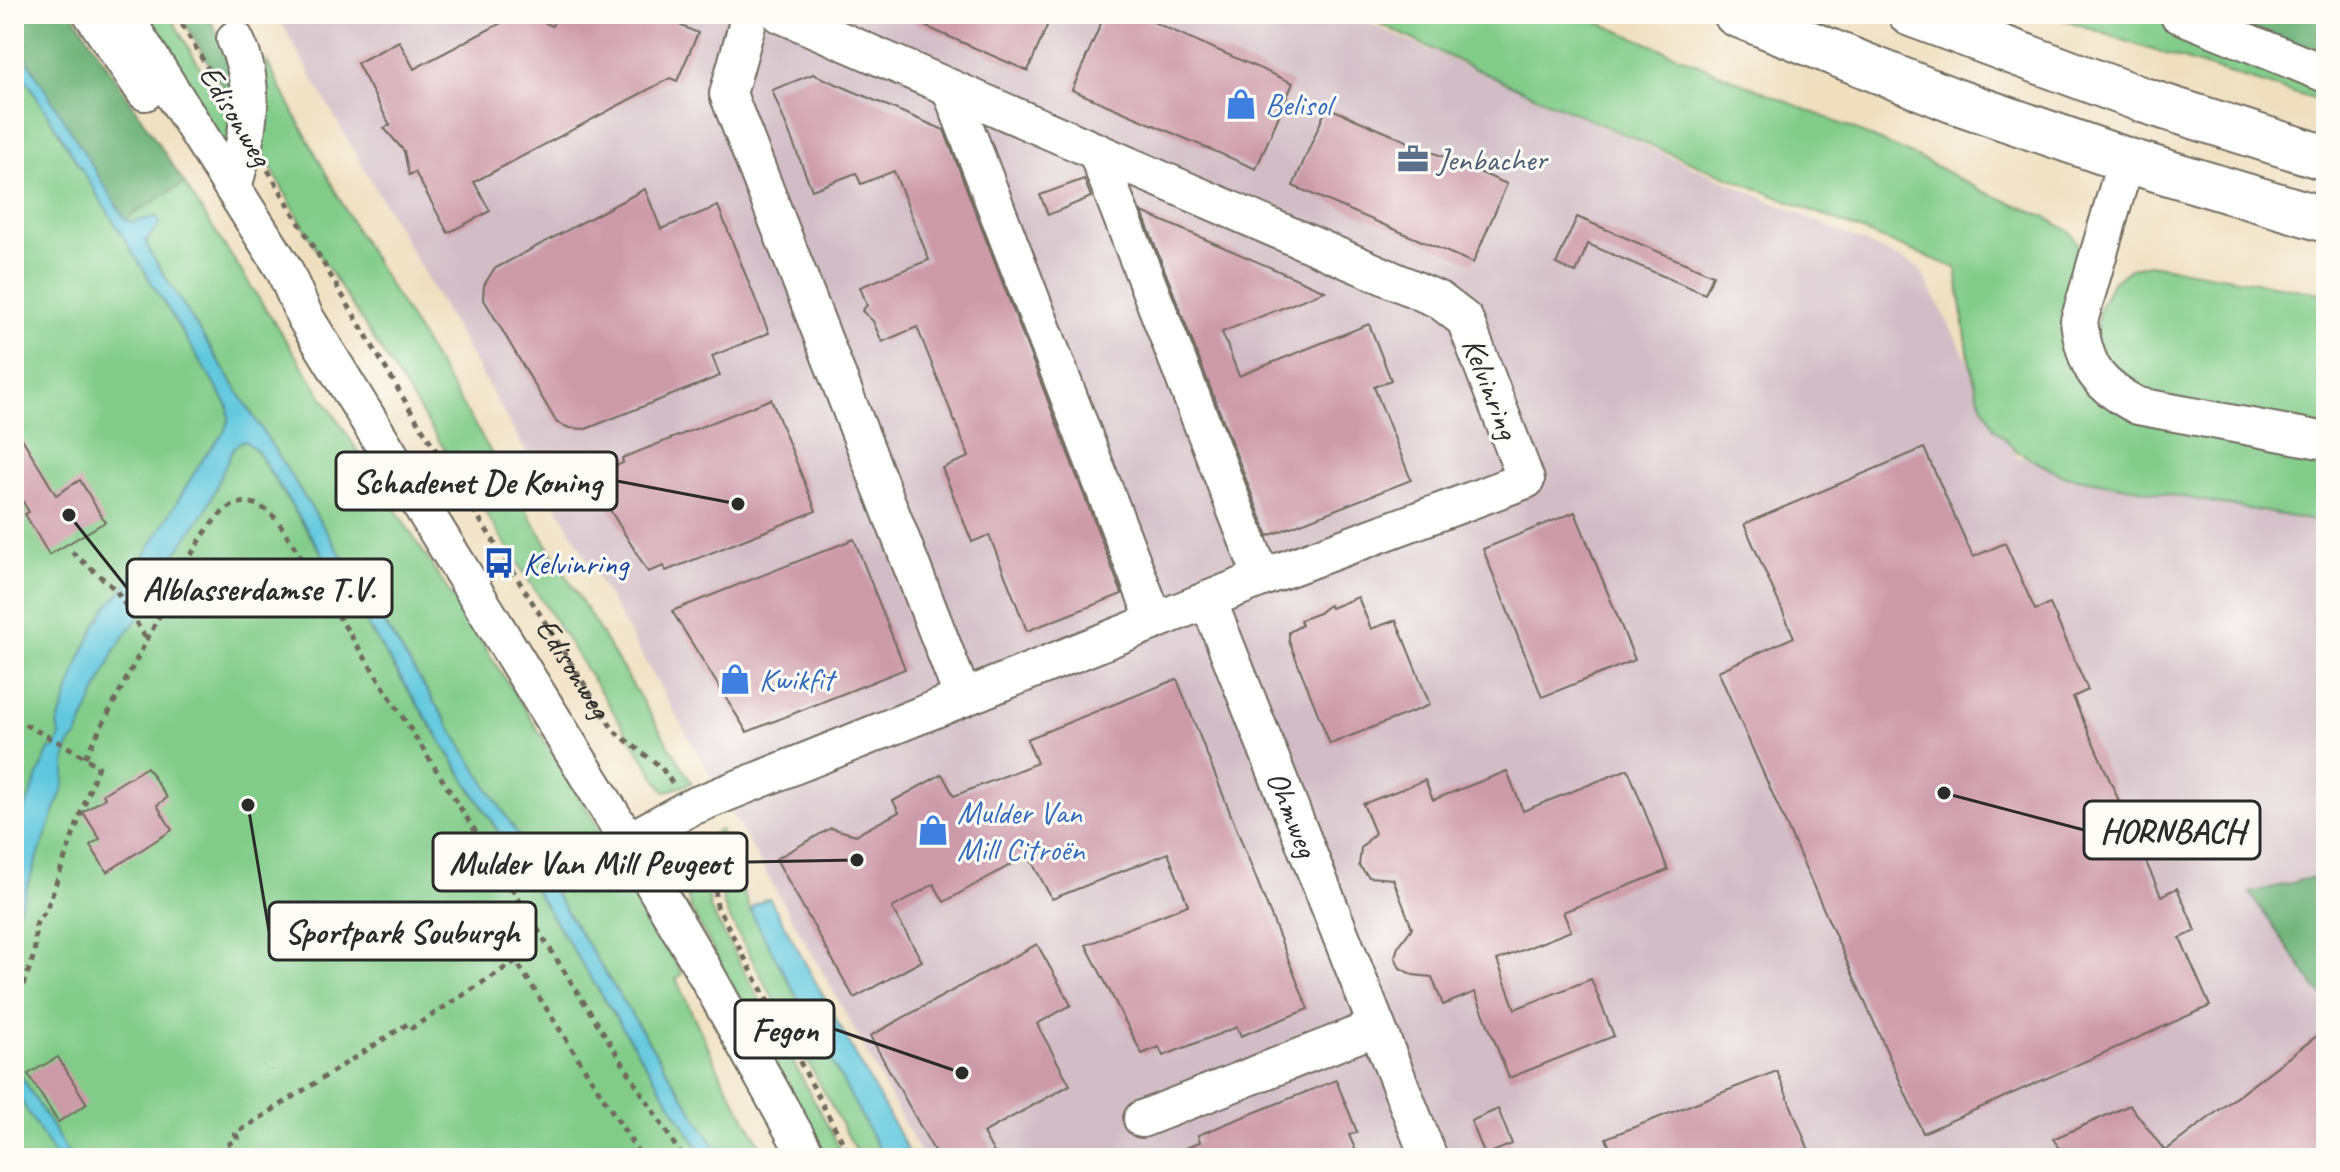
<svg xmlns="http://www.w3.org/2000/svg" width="2340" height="1172" viewBox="0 0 2340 1172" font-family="Caveat,sans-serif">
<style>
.industrial{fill:#d2bdc6}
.green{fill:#82cc89;stroke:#567c5a;stroke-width:2}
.forest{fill:#69b075;stroke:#4a6e50;stroke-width:2}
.water{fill:#61c8de;stroke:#467a84;stroke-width:2}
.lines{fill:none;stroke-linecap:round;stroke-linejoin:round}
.stream{stroke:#61c8de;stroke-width:8}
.building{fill:#cd9aa9}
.minor-casing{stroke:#706a5f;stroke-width:40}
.highway-casing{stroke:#706a5f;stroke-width:48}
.path{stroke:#706a5f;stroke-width:5;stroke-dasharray:6 6;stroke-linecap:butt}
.minor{stroke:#fff;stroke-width:36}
.highway{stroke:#fff;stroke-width:44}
.labels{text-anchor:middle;stroke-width:6;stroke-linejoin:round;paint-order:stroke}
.shop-label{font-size:32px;fill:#366cbe;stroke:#fdfcf7;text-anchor:start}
.street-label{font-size:32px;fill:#2b2b2b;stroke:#fdfcf7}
.service-label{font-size:32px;fill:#4e5e75;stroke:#fdfcf7;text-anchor:start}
.transit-label{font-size:32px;fill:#164399;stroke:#fdfcf7;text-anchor:start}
.leader{fill:none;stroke:#2b2b2b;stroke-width:3}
.callout-dot{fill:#2b2b2b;stroke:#fdfcf7;stroke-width:3}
.callout{fill:#fdfcf7;stroke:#2b2b2b;stroke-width:3}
.callout-label{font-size:34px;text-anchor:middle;font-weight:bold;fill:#2b2b2b}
</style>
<rect width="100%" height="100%" fill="#fdfcf7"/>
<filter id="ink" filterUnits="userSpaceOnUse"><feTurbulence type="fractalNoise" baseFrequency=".0125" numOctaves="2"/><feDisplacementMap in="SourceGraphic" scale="16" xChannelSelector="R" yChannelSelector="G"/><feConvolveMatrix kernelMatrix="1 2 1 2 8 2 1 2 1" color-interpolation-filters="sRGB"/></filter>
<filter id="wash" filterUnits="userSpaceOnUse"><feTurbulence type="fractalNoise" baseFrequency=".006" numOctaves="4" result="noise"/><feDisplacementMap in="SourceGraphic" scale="32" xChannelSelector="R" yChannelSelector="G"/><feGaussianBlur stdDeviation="1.8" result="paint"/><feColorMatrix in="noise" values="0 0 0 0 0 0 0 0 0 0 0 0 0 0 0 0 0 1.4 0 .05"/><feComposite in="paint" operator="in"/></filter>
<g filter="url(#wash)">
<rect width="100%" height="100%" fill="#efdfbf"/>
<polygon class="industrial" points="276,14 1348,14 1919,267 2018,457 2326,496 2326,1158 923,1158 834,992"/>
<g class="green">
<polygon points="134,14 169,14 240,136 233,164"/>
<path d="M1361 14H1578L1860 132 1928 162 1980 190 2044 216 2070 232 2080 246 2084 261 2088 384 2326 458V523L2061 475 2017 451 1994 428 1978 395 1969 358 1956 268C1755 188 1554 111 1361 14Z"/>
<polygon points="2049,14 2152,14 2326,88 2326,103 2140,46"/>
<polygon points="14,60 228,406 705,1158 14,1158"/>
<polygon points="267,62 356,230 692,783 665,792 319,254 253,135"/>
<polygon points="184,183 530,717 602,833 682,974 676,979 724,1081 768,1158 722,1158 149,251 146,241 160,223 156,217 132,222 125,219"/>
<polygon points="2149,264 2326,294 2326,434 2166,403 2114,380 2095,336 2099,310 2111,284 2130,269"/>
<polygon points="720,830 751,912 884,1158 860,1158 728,915 723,902 719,855 712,835"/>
<path d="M701 846 705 854 710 908 845 1158H827L690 907C685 889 680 854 701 846Z"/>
</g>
<g class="forest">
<polygon points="14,14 73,14 184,183 125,219 14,39"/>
<polygon points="180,14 207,14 235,67 239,83 231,102"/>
<polygon points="2199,14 2326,14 2326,68"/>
<polygon points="2326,874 2326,999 2318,991 2250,893"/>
</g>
<g class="water">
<path d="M14 39 125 219 132 222 156 217 160 223 146 241 149 251 722 1158H705L258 452 245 441 238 443 231 453 206 510 176 553 137 619 116 648 76 738C61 749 67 769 64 785L14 923V836L49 749 55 748 60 736 57 726 81 656 96 625 106 608 127 585 204 457 224 432 229 419 228 406 14 60Z"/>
<polygon points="766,899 770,899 912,1158 884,1158 751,912 753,906"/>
<polygon points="14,1064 71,1158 56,1158 14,1089"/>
</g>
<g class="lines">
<polyline class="stream" points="14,769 23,745"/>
</g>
<g id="blocks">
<g class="building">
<polygon points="518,14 525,14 552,26 558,14 654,14 698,33 677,81 670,78 474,182 490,211 448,233 415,172 409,175 404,151 384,128 390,125 357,63 399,41 414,69"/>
<polygon points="897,14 1052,14 1028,71"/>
<polygon points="1105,14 1135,14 1293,83 1256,169 1072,90"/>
<polygon points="813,74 944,130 1122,594 1027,631 989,535 972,542 942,468 969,457 917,327 882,342 873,321 862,311 867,305 860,287 929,260 894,171 861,184 856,173 812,190 772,90"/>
<polygon points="1327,107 1507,184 1473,263 1293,186"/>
<polygon points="1084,179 1091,197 1048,215 1040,195"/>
<polygon points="645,189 661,229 718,206 769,333 712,356 720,376 586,429 570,428 557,423 483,298 484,285 494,269"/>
<polygon points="1142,212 1325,291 1222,332 1239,376 1369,324 1391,380 1374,387 1411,480 1268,536"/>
<polygon points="1577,217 1713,275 1705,294 1588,244 1576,273 1556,264"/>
<polygon points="771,399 816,511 666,571 664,566 648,572 590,477 623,463 622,458"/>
<polygon points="14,425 56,495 80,480 105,522 49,555 25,514 29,512 14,487"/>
<polygon points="1924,448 1973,557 2005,543 2035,610 2050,604 2088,690 2073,697 2161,896 2177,888 2196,931 2180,938 2210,1006 1923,1133 1718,671 1794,637 1744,524"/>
<polygon points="1575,512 1635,660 1542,697 1483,549"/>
<polygon points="854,539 905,669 747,732 672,611"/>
<polygon points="1358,597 1371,629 1396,620 1430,705 1330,744 1289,641 1289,632 1302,625 1300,620 1319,613 1329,605 1331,608"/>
<polygon points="1177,679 1308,1009 1241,1036 1237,1027 1163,1056 1159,1047 1142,1054 1086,945 1188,905 1168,853 1052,899 1028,855 944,902 934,884 892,908 922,961 854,998 776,859 831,828 856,835 899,812 893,801 942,774 954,796 1037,763 1027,739"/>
<polygon points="147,767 167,798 157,805 172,830 107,872 90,845 100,839 83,812 105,798 103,794"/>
<polygon points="1628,769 1668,870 1563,912 1571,931 1497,960 1515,1009 1591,979 1614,1036 1509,1078 1475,992 1443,1005 1432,977 1413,975 1400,968 1395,957 1398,947 1412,928 1393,879 1369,877 1359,866 1361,848 1375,833 1363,804 1425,780 1433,800 1507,771 1523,811"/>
<polygon points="1037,944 1071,1005 1037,1024 1070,1085 983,1133 997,1158 938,1158 870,1036"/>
<polygon points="2326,1029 2326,1158 2067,1158 2053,1139 2130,1105 2165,1151"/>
<polygon points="58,1057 87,1104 58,1122 28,1074"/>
<polygon points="1777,1071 1812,1158 1614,1158 1606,1138"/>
<polygon points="1336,1080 1357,1132 1349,1135 1359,1158 1163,1158 1200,1142 1198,1135"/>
<polygon points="1498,1109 1512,1144 1485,1155 1471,1121"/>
</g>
</g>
</g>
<g filter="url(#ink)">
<use href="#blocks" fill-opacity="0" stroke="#706a5f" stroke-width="2"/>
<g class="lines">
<defs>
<g id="minor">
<polyline points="92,14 145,92"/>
<polyline points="123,14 284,269 305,317 628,841 702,967 808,1158"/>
<polyline points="750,14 728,94 963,698"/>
<polyline points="2178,14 2326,74"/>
<polyline points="950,88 1155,621"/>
<polyline points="1096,151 1262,578"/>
<path d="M2126 160 2079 321C2085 367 2097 385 2138 406L2326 441"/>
<path d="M233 188C247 137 260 88 235 39"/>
<path id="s2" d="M1208 600 1429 1158"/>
<polyline points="628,841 689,808 1262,578 1526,480 1465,320 1439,300 780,14"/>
<polyline points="1142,1119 1377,1027"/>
</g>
<g id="highway">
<polyline points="1736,14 1952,100 2126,160 2326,220"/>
<polyline points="1911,14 2143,100 2326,158"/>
</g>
</defs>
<use href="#minor" class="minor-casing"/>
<use href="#highway" class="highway-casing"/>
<g class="path">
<polyline points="176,14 214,79"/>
<path id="s1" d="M268 170 411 411 614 731 661 767 672 783"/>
<polyline points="72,552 116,590 147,640"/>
<path d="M14 719 68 747 98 766 46 911C32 925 36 928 35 946 33 966 20 989 14 1008"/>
<path d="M85 757C107 716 129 674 151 632 167 602 202 522 230 507 249 496 265 507 278 521L683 1158"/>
<polyline points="701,833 712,854 717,906 851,1158"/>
<polyline points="207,1158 238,1138 235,1134 409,1023 412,1028 516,961 642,1158"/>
</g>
<use href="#minor" class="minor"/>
<use href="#highway" class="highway"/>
</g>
</g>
<defs>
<symbol id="shop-bare" viewBox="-9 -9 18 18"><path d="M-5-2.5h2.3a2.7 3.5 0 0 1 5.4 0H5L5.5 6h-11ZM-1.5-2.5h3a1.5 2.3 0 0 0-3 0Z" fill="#3f7fe0" stroke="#fdfcf7" stroke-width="2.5" paint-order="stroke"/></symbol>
<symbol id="office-bare" viewBox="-9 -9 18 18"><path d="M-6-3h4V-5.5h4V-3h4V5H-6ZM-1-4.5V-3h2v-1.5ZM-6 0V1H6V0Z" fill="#5c6f8a" stroke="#fdfcf7" stroke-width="2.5" paint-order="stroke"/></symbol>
<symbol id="bus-bare" viewBox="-9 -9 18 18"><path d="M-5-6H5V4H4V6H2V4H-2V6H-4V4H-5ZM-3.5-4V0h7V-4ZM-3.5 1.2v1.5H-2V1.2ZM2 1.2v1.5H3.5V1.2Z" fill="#1a4fb4" stroke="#fdfcf7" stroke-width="2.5" paint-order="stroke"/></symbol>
</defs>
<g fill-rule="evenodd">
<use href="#shop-bare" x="1219" y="82" width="44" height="44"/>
<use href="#office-bare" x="1391" y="137" width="44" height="44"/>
<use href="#bus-bare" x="477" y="541" width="44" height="44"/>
<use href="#shop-bare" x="713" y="657" width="44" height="44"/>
<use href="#shop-bare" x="911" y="808" width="44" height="44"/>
</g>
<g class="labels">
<g class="shop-label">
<text x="1265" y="115">Belisol</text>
<text x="759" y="690">Kwikfit</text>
<text x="957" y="823">Mulder Van<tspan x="957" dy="37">Mill Citroën</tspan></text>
</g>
<g class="street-label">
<text transform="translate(236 115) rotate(59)" y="11">Edisonweg</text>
<text transform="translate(1491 388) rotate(69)" y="11">Kelvinring</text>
<text dy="11" stroke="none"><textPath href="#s1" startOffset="584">Edisonweg</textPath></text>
<text dy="11" stroke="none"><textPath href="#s2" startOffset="230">Ohmweg</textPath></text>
</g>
<g class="service-label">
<text x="1437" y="170">Jenbacher</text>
</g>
<g class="transit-label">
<text x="523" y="574">Kelvinring</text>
</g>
</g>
<path class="leader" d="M738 504L617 481M69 515L127 588M1944 793L2084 830M857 860L747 862M248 805L269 931M962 1073L834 1029"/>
<g class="callout-dot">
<circle cx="738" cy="504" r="8"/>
<circle cx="69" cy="515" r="8"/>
<circle cx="1944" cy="793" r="8"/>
<circle cx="857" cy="860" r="8"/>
<circle cx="248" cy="805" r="8"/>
<circle cx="962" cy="1073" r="8"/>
</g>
<g class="callout">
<rect x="336" y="452" width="281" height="58" rx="8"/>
<rect x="127" y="559" width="265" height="58" rx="8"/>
<rect x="2084" y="801" width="176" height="58" rx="8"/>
<rect x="433" y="833" width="314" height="58" rx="8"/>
<rect x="269" y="902" width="267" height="58" rx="8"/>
<rect x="735" y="1000" width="99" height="58" rx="8"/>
</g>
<g class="callout-label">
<text x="477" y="493">Schadenet De Koning</text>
<text x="259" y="600">Alblasserdamse T.V.</text>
<text x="2172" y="842">HORNBACH</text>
<text x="590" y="874">Mulder Van Mill Peugeot</text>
<text x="402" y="943">Sportpark Souburgh</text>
<text x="785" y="1041">Fegon</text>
</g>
<rect width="2340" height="1172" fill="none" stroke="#fdfcf7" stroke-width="48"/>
</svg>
